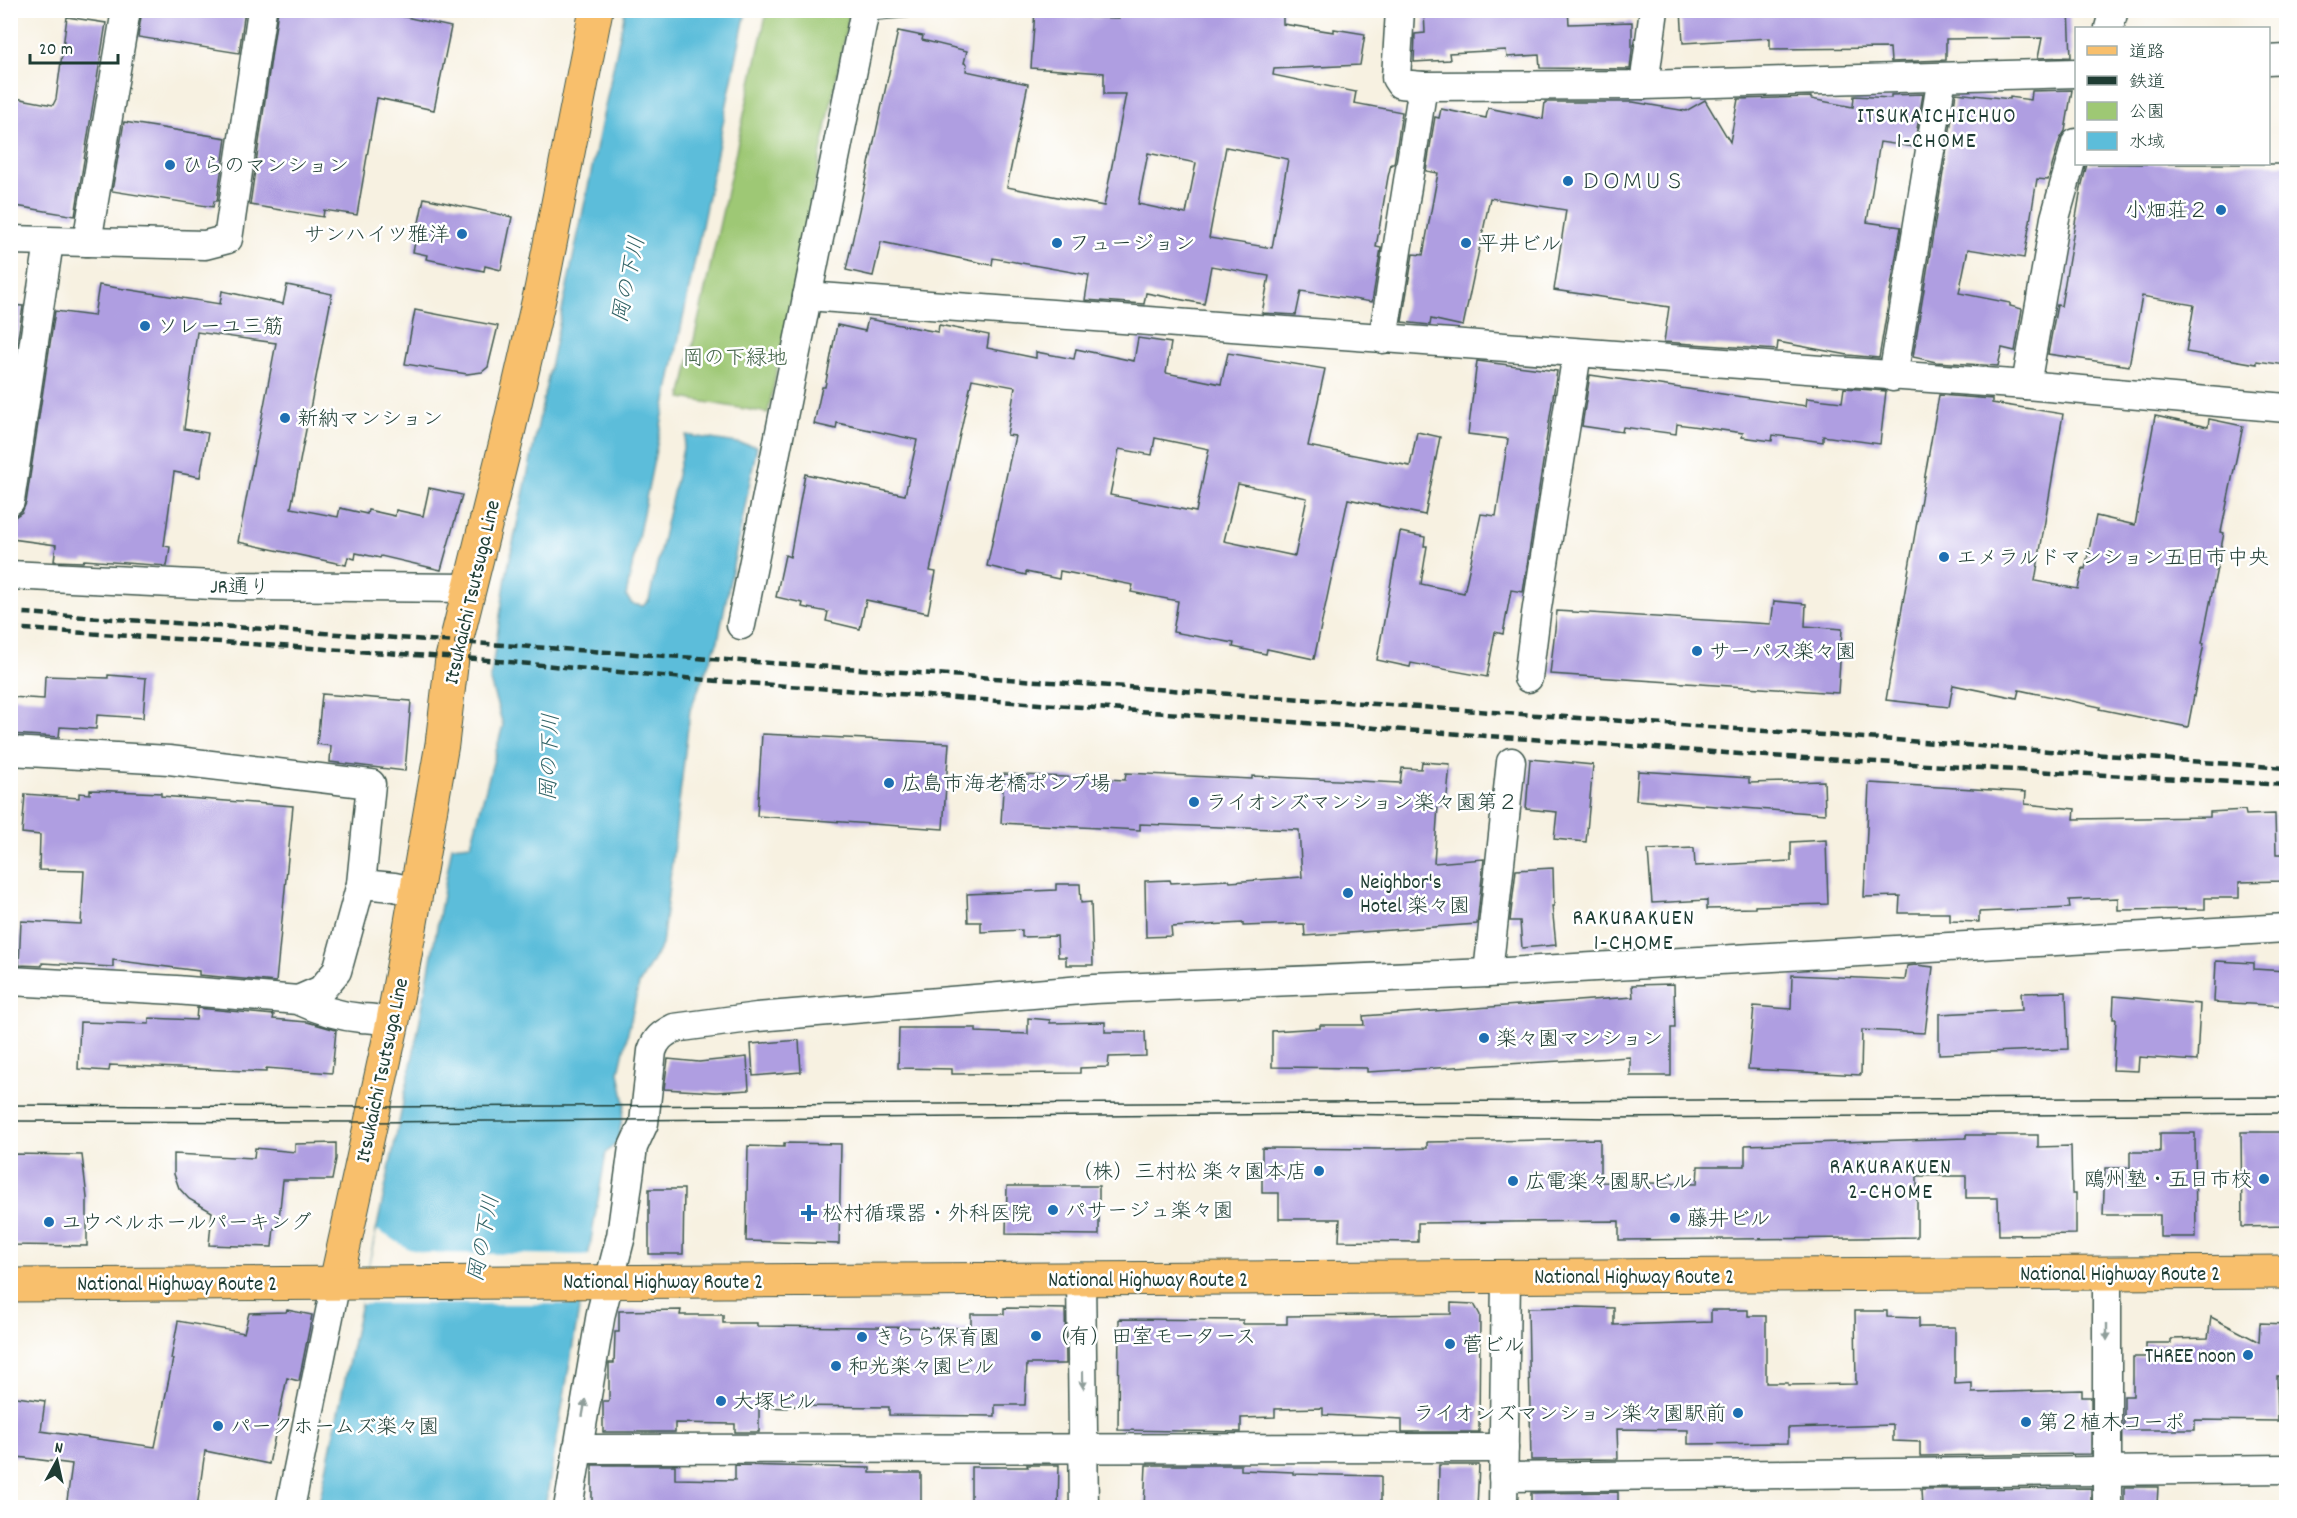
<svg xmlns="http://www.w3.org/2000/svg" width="2297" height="1518" viewBox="0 0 2297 1518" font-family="Dekko,'Klee One',sans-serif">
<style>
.green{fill:#9ec874;stroke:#5e8254;stroke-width:1.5}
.water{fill:#5cbdda;stroke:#3e7d87;stroke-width:1.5}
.pier{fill:#f7f1e1}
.building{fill:#af9ee1;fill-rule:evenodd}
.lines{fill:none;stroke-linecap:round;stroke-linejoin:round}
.lane-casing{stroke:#3f584e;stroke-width:16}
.street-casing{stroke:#3f584e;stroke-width:31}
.primary-casing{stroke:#3f584e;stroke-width:35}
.highway-casing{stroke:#3f584e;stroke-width:35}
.lane{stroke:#fff;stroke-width:14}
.street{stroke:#fff;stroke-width:28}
.primary{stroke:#f8bf6c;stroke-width:33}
.highway{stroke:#f8bf6c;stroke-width:33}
.tram{stroke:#1f3d34;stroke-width:1.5}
.rail{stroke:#1f3d34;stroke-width:4.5;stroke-dasharray:9 4.5;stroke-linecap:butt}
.oneway{fill:#8f9e9a}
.poi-dot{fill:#1f6fb2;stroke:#fff;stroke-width:2}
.labels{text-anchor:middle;stroke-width:5;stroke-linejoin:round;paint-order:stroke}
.poi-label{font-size:21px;fill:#1f3d34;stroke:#fff;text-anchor:start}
.park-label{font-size:21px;fill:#3f6044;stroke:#fff}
.street-label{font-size:21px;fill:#1f3d34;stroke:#fff}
.neighbourhood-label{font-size:22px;letter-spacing:1.5px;fill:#1f3d34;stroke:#fff}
.water-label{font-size:22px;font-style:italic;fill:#316366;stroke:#fff}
</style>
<rect width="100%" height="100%" fill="#fff"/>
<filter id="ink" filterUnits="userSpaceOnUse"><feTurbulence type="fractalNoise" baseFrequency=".0167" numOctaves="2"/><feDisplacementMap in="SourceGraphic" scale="12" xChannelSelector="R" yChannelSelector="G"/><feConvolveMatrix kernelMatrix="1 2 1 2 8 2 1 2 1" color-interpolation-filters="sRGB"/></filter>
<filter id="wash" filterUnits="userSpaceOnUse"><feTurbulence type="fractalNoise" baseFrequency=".008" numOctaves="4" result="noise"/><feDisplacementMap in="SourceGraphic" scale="24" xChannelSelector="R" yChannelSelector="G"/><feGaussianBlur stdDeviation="1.35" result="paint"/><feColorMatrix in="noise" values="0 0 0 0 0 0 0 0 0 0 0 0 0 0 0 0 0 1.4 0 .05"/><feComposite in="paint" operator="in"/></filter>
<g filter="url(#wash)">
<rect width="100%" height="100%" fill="#f7f1e1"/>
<polygon class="green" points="767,11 850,11 768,413 681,398"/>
<polygon class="water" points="625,11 746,11 626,596 632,604 643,606 649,600 686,435 757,446 718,641 690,710 662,945 639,984 619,1072 625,1104 618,1141 606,1153 545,1507 318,1508 416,1041 452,846 471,844 503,725 490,681 506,577"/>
<polygon class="pier" points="377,1230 409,1249 426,1253 592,1255 583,1304 360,1304"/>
<g id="blocks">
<g class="building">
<polygon points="142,10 245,10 239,53 138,37"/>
<polygon points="278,10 374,10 451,27 434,110 377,98 357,215 324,210 323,217 250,205"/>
<path d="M1035 10 1066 12V17L1119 18V10H1283V24L1334 32V29L1365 34 1360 65 1274 69 1273 75 1356 92 1354 103 1402 112 1394 164H1391L1388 177 1376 247 1381 248 1372 302 1301 291 1296 315 1262 313 1269 276 1211 266 1204 304 1146 293 1144 304 1085 300 1089 275 993 258 992 265 881 242 873 276 846 270 898 31 923 36 922 40 967 51 964 63 967 64 966 71 1028 84 1007 187 1104 206 1126 94H1104V73L1031 68ZM1226 147 1288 159 1272 248 1209 238ZM1148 153 1196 163 1186 214 1138 204Z"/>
<polygon points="1568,10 1569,24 1632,22 1632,50 1630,69 1540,68 1539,55 1507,57 1506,50 1449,53 1450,60 1414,62 1415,34 1425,33 1424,11"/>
<polygon points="1681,10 2069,10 2071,57 2038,58 2042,38 1946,39 1946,60 1891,62 1890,48 1770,49 1770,38 1683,43"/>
<polygon points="67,17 106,23 75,216 10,205 10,97 53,105 56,99"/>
<polygon points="2072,90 2065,131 2060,139 2048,180 2037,179 2024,258 1968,249 1959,293 2010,303 2010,306 2022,309 2015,351 2002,348 1998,366 1936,362 1913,357 1956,93 2010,99 2010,97 2031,100 2032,91"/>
<polygon points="1923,94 1914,147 1880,142 1867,222 1901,227 1879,358 1848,355 1778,342 1777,350 1664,342 1669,307 1554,290 1566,210 1490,198 1463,326 1431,319 1430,325 1402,322 1413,254 1423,255 1438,173 1426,171 1435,117 1439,118 1441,109 1486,118 1488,108 1543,119 1545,102 1633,102 1686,111 1705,100 1730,142 1738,99 1811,97 1811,99 1853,107 1854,96 1891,98 1891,95"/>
<polygon points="124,122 226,138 217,201 214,201 213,207 112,191"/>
<polygon points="2087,164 2286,164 2286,365 2257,361 2257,364 2186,352 2194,305 2142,296 2129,366 2048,354 2057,305 2061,306 2081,188"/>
<polygon points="424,198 512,217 501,270 485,266 484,271 426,259 427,255 413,252"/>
<polygon points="99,285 220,304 222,291 283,304 287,285 332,294 291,508 338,517 340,508 367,514 368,510 395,516 396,510 423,516 429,488 462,495 441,570 381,556 380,558 356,553 355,559 348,557 346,565 238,542 276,343 197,332 184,429 208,433 200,477 174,472 164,546 170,547 167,566 84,560 83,562 54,561 56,545 12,539 15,517 22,512 26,503 55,311 94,316"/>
<polygon points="10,305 23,306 10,387"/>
<polygon points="415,310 498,326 488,367 482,372 467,374 405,364"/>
<path d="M868 319 938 332 939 325 989 335 987 348 1036 358V352L1074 359 1076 349 1134 361 1138 338 1171 343 1166 373 1221 384 1228 353 1325 369 1308 446 1410 466 1417 432 1440 437 1425 515 1348 499 1314 659 1267 649 1266 654 1233 647 1234 643 1173 632 1178 601 1131 592 1133 585 1060 571 1059 579 1026 572V575L987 566 1015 436 1007 435 1015 387 972 379 930 571 936 572 928 613 866 600 860 629 826 621 828 612 802 607 803 603 776 597 785 555 790 557 805 474 905 495 917 440 837 423 836 429 814 424 822 387H825L837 325 865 331ZM1155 438 1209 449 1196 512 1110 495 1119 449 1152 455ZM1238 484 1307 498 1295 556 1224 541Z"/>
<polygon points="1477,361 1557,371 1523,592 1511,590 1503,634 1495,632 1487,677 1411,663 1410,667 1377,660 1400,532 1425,537 1424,546 1427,546 1421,584 1464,593 1481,514 1496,516 1508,439 1468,434"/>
<polygon points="1590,375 1806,406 1807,398 1842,402 1844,388 1886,391 1880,444 1823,436 1823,442 1773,435 1772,441 1742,437 1743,433 1677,424 1676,434 1623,427 1622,432 1582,426"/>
<polygon points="1939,395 1992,399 1992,403 2063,414 2035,581 2078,589 2083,568 2085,569 2096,516 2135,525 2155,416 2208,427 2209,419 2243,426 2221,532 2224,533 2202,643 2204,643 2188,727 2099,709 2100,707 2019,690 2017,698 1953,685 1949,707 1886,700"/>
<polygon points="1774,601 1806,604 1805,626 1842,629 1838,693 1550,674 1557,611 1771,624"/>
<polygon points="108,675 146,678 143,718 97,715 96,729 60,727 59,737 10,734 10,697 44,699 45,676 108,678"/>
<polygon points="322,694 411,701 405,771 330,762 331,746 317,744"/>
<polygon points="762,734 949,743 943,829 757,816"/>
<polygon points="1530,759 1593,765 1586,842 1554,839 1557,812 1526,809"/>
<polygon points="1422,762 1450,764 1446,807 1438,806 1434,863 1484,859 1477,924 1305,936 1304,924 1243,926 1243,923 1171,927 1172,936 1146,937 1145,881 1170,880 1171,883 1229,880 1230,882 1302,877 1299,830 1140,824 1140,830 1001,823 1004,774 1125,780 1126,773 1252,779 1252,776 1400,783 1402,768 1421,769"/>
<polygon points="1638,771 1749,778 1749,783 1824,781 1825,814 1636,800"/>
<polygon points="1869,783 2026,792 2025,804 2075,809 2074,819 2210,817 2210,812 2245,810 2246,815 2275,814 2276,854 2283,854 2284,881 2239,882 2239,898 2205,898 2205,909 2118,910 2118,898 2069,900 2070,908 1979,912 1979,922 1950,921 1950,913 1899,913 1900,896 1864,897"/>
<polygon points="90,790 161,793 161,796 293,806 276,982 199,975 199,971 113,960 113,967 42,963 42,966 19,965 21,921 81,924 84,871 39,870 40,835 22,833 25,794 79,798 79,793 90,794"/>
<polygon points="1826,840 1828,904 1755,906 1755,908 1707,909 1707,900 1652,903 1648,850 1694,848 1695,866 1791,861 1791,842"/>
<polygon points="1553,868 1554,906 1552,906 1556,945 1522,948 1520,921 1510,921 1516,870"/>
<polygon points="1056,884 1080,884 1081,903 1091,902 1093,965 1066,965 1066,957 1058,957 1057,936 1022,937 1022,930 981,932 981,922 968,922 967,894 1056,890"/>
<polygon points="2216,961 2254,963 2254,969 2286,971 2286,1006 2214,1002"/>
<polygon points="1916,965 1933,967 1925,1033 1862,1030 1861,1075 1748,1069 1754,1006 1791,1009 1792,975 1905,980 1907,966"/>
<polygon points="1674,984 1675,1028 1671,1028 1671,1076 1630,1076 1630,1057 1367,1072 1367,1068 1272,1067 1272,1031 1320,1028 1320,1025 1364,1025 1363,1016 1633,997 1632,985"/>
<polygon points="2066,992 2068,1049 1939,1054 1939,1014 2022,1010 2021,993"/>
<polygon points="2114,996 2200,1004 2197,1061 2139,1057 2138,1071 2113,1070 2116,1019 2113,1019"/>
<polygon points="197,1008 274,1015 273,1019 307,1022 336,1030 332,1073 266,1068 266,1072 110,1065 109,1071 78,1069 80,1022 149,1024 149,1018 196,1020"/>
<polygon points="1028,1018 1050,1020 1050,1023 1105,1022 1105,1032 1145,1032 1146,1056 1109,1057 1108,1067 1080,1068 1080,1073 952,1074 952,1069 898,1068 899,1028 976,1028 976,1032 1028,1034"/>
<polygon points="799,1040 801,1072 753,1076 751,1044"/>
<polygon points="747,1057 749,1090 716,1092 664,1089 668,1059 699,1062"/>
<polygon points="2241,1132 2286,1132 2286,1226 2242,1227"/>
<polygon points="2160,1133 2195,1133 2196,1237 2160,1237 2160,1215 2103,1215 2105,1168 2130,1168 2130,1152 2160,1152"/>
<polygon points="1966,1135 2038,1135 2038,1147 2071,1146 2072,1193 2076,1193 2076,1234 1999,1235 1998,1198 1966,1198 1966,1176 1917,1176 1917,1237 1858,1238 1619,1240 1619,1221 1418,1223 1418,1242 1339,1241 1340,1219 1279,1219 1279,1193 1262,1193 1262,1148 1382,1149 1427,1148 1427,1142 1600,1139 1600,1182 1697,1184 1698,1166 1745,1166 1745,1145 1966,1138"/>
<polygon points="336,1143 336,1159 332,1180 283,1180 278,1228 274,1228 272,1247 209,1245 212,1212 189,1199 179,1188 174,1174 174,1154 254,1158 255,1148 295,1152 295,1144"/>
<polygon points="784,1143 841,1144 839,1244 746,1241 748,1146 784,1147"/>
<polygon points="10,1154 82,1155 87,1198 87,1246 10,1245"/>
<polygon points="1007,1186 1099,1186 1099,1235 1006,1234"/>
<polygon points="649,1189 684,1189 683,1254 649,1254"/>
<polygon points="1451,1303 1474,1304 1480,1315 1479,1432 1402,1432 1402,1419 1323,1415 1323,1408 1275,1409 1275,1417 1241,1418 1241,1432 1118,1430 1119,1319 1243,1320 1243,1324 1287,1324 1287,1316 1451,1314"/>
<polygon points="1574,1307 1614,1308 1614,1325 1711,1322 1711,1310 1748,1310 1748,1316 1766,1316 1766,1383 1788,1383 1788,1385 1856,1384 1855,1311 1887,1311 1887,1317 1919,1318 1919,1327 1955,1327 1955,1384 1972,1383 1972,1393 2082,1390 2082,1397 2091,1397 2091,1454 1920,1456 1920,1442 1893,1441 1893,1425 1788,1428 1788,1443 1688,1444 1688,1430 1617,1429 1618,1459 1531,1460 1528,1308"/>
<polygon points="1004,1308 1065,1309 1066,1364 1027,1364 1025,1405 995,1405 995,1416 889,1415 889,1407 788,1406 788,1408 759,1407 759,1432 735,1432 735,1424 675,1423 675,1432 603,1432 603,1401 609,1401 609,1363 614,1363 615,1332 619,1332 619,1311 681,1310 680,1315 723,1315 723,1323 757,1323 757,1326 971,1328 971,1314 1004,1314"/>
<polygon points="287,1310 312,1315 299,1381 287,1378 269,1464 205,1451 197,1508 66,1508 72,1464 10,1456 10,1396 45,1401 41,1431 155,1447 173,1359 171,1359 178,1321 244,1333 249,1313 286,1312"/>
<polygon points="2211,1317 2259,1342 2260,1323 2286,1324 2286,1376 2277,1376 2278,1421 2195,1420 2195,1430 2124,1430 2124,1396 2133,1396 2133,1357 2146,1357 2146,1343 2171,1343 2171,1339 2208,1338"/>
<polygon points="592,1465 675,1465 675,1479 735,1480 735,1465 870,1468 870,1473 921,1473 921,1508 592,1508"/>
<polygon points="1027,1465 1059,1465 1058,1508 971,1508 971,1467 1028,1467"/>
<polygon points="1146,1465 1241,1465 1241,1470 1293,1472 1293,1474 1381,1476 1381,1508 1144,1508"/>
<polygon points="1439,1465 1479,1465 1477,1508 1438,1508"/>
<polygon points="2124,1487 2158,1487 2157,1505 2124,1505"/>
<polygon points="2091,1488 2091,1508 1922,1508 1921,1489"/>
<polygon points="1618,1492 1618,1508 1531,1508 1531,1493"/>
</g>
</g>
</g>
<g filter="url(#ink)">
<use href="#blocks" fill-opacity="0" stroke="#3f584e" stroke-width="1.5"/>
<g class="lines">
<defs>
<polyline id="lane" points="864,14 910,10"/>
<g id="street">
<polyline points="1400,10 1396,78 1400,84 1423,86"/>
<polyline points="2109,28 2114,10"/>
<polyline points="2268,60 2286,59"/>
<polyline points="1644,85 1654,10"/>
<polyline points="10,240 205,245 228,239 262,10"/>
<polyline points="87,242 126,10"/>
<polyline points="807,296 2026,385 2286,408"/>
<polyline points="1383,339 1423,86 1644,85 2076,73"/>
<polyline points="1893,377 1942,77"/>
<polyline points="2026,385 2055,218 2076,143"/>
<polyline points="10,501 49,242"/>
<polyline points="10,575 233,586 470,588"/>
<polyline points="741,625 865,10"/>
<polyline points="1528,678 1536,614 1577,353"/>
<polyline points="10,751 169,760 371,784 361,884 337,971 321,990 298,1000"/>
<polyline points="361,884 394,887 417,892"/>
<polyline points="1488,973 1511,762"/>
<path d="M10 981 176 990 298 1000C317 1009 340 1016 361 1018 378 1019 376 1018 392 1026"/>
<polyline points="2107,1273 2107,1508"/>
<polyline points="1081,1279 1084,1508"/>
<polyline points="577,1449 1504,1448"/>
<polyline points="1503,1477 2286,1469"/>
<polyline points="290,1508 336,1282"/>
<path d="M568 1508 601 1313 621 1236 633 1147 644 1123 652 1051C656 1039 662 1034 674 1028L757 1017 1094 989 1488 973 2286 928"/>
<polyline points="1503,1508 1506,1276"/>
</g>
<polyline id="primary" points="336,1282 392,1026 410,928 442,744 452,658 506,442 541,290 596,10"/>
<polyline id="highway" points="10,1285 2286,1272"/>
</defs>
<use href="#lane" class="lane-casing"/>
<use href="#street" class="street-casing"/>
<use href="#primary" class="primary-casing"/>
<use href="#highway" class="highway-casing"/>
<use href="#lane" class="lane"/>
<use href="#street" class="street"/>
<use href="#primary" class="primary"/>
<use href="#highway" class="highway"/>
<g class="tram">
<polyline points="10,1105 375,1107 2286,1097"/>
<polyline points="10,1121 370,1122 1325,1114 1610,1118 2286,1113"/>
</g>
<g class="rail">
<path d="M10 612C769 663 1528 713 2286 768"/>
<polyline points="10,628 476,659 718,681 1768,756 2286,785"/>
</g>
</g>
<defs><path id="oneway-solid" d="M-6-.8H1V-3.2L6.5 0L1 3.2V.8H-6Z" transform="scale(1.5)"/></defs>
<g class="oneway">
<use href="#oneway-solid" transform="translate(2107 1332) rotate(90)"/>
<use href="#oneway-solid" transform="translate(1083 1380) rotate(89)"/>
<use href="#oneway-solid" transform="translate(584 1408) rotate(-80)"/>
</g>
</g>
<g class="poi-dot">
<circle cx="170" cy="165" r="6"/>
<circle cx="1568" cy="181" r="6"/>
<circle cx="2221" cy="210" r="6"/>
<circle cx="462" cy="234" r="6"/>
<circle cx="1057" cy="243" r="6"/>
<circle cx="1466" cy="243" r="6"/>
<circle cx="145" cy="326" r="6"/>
<circle cx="285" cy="418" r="6"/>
<circle cx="1944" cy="557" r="6"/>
<circle cx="1697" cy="651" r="6"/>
<circle cx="889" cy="783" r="6"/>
<circle cx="1194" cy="802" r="6"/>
<circle cx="1348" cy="893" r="6"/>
<circle cx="1484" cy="1038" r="6"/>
<circle cx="1319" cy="1171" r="6"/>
<circle cx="2264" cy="1179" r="6"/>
<circle cx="1513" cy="1181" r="6"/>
<circle cx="1053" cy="1210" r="6"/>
<path d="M806 1204h6v6h6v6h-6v6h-6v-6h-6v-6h6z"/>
<circle cx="1675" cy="1218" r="6"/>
<circle cx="49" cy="1222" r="6"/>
<circle cx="1036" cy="1336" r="6"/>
<circle cx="862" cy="1337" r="6"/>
<circle cx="1450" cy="1344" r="6"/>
<circle cx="2248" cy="1355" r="6"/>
<circle cx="836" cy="1366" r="6"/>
<circle cx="721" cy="1401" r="6"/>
<circle cx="1738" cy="1413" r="6"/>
<circle cx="2026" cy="1422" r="6"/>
<circle cx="218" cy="1426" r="6"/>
</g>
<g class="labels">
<g class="poi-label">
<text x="182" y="172">ひらのマンション</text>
<text x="1580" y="188">ＤＯＭＵＳ</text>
<text x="2209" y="217" text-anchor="end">小畑荘２</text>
<text x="450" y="241" text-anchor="end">サンハイツ雅洋</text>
<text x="1069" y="250">フュージョン</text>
<text x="1478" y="250">平井ビル</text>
<text x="157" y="333">ソレーユ三筋</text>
<text x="297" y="425">新納マンション</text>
<text x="1956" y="564">エメラルドマンション五日市中央</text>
<text x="1709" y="658">サーパス楽々園</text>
<text x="901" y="790">広島市海老橋ポンプ場</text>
<text x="1206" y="809">ライオンズマンション楽々園第２</text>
<text x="1360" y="888">Neighbor's<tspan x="1360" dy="24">Hotel 楽々園</tspan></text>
<text x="1496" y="1045">楽々園マンション</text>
<text x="1307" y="1178" text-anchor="end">（株）三村松 楽々園本店</text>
<text x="2252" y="1186" text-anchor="end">鴎州塾・五日市校</text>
<text x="1525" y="1188">広電楽々園駅ビル</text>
<text x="1065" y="1217">パサージュ楽々園</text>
<text x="822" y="1220">松村循環器・外科医院</text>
<text x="1687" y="1225">藤井ビル</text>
<text x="61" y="1229">ユウベルホールパーキング</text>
<text x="1048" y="1343">（有）田室モータース</text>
<text x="874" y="1344">きらら保育園</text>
<text x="1462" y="1351">菅ビル</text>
<text x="2236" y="1362" text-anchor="end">THREE noon</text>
<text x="848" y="1373">和光楽々園ビル</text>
<text x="733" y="1408">大塚ビル</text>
<text x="1726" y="1420" text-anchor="end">ライオンズマンション楽々園駅前</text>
<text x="2038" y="1429">第２植木コーポ</text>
<text x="230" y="1433">パークホームズ楽々園</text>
</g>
<g class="park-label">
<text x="735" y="364">岡の下緑地</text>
</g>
<g class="street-label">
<text transform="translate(240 586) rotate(1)" y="7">JR通り</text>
<text transform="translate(471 592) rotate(-77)" y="7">Itsukaichi Tsutsuga Line</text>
<text transform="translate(381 1070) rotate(-78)" y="7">Itsukaichi Tsutsuga Line</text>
<text x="2120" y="1280">National Highway Route 2</text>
<text x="1634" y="1283">National Highway Route 2</text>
<text x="1148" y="1286">National Highway Route 2</text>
<text x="663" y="1288">National Highway Route 2</text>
<text x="177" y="1290">National Highway Route 2</text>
</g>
<g class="neighbourhood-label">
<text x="1937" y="122">ITSUKAICHICHUO<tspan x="1937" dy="25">1-CHOME</tspan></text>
<text x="1634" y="924">RAKURAKUEN<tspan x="1634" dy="25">1-CHOME</tspan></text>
<text x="1891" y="1173">RAKURAKUEN<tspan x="1891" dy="25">2-CHOME</tspan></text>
</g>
<g class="water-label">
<text transform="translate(627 279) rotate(-78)" y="8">岡の下川</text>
<text transform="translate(548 757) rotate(-88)" y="8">岡の下川</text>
<text transform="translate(482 1238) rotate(-79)" y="8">岡の下川</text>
</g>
</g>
<rect width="2297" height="1518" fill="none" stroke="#fff" stroke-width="36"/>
<rect x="2075" y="27" width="195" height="138" fill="#ffffff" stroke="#a5b1ae" stroke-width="1.5"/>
<rect x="2087" y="46" width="30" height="9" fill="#f8bf6c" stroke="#a5b1ae" stroke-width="1.5"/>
<text x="2129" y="57" font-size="18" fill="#1f3d34">道路</text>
<rect x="2087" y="76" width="30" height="9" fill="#1f3d34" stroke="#a5b1ae" stroke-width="1.5"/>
<text x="2129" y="87" font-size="18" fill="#1f3d34">鉄道</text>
<rect x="2087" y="102" width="30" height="18" fill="#9ec874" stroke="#a5b1ae" stroke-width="1.5"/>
<text x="2129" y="117" font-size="18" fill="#1f3d34">公園</text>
<rect x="2087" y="132" width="30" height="18" fill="#5cbdda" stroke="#a5b1ae" stroke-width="1.5"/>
<text x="2129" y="147" font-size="18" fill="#1f3d34">水域</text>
<g transform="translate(57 1461) rotate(8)" stroke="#ffffff" stroke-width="4.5" paint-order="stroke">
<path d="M0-4.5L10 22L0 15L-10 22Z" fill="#1f3d34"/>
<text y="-9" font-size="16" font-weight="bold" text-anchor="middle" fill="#1f3d34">N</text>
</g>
<path d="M30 54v9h88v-9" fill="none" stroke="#1f3d34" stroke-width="3"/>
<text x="39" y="54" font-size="18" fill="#1f3d34" stroke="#ffffff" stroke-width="4.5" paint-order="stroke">20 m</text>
</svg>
